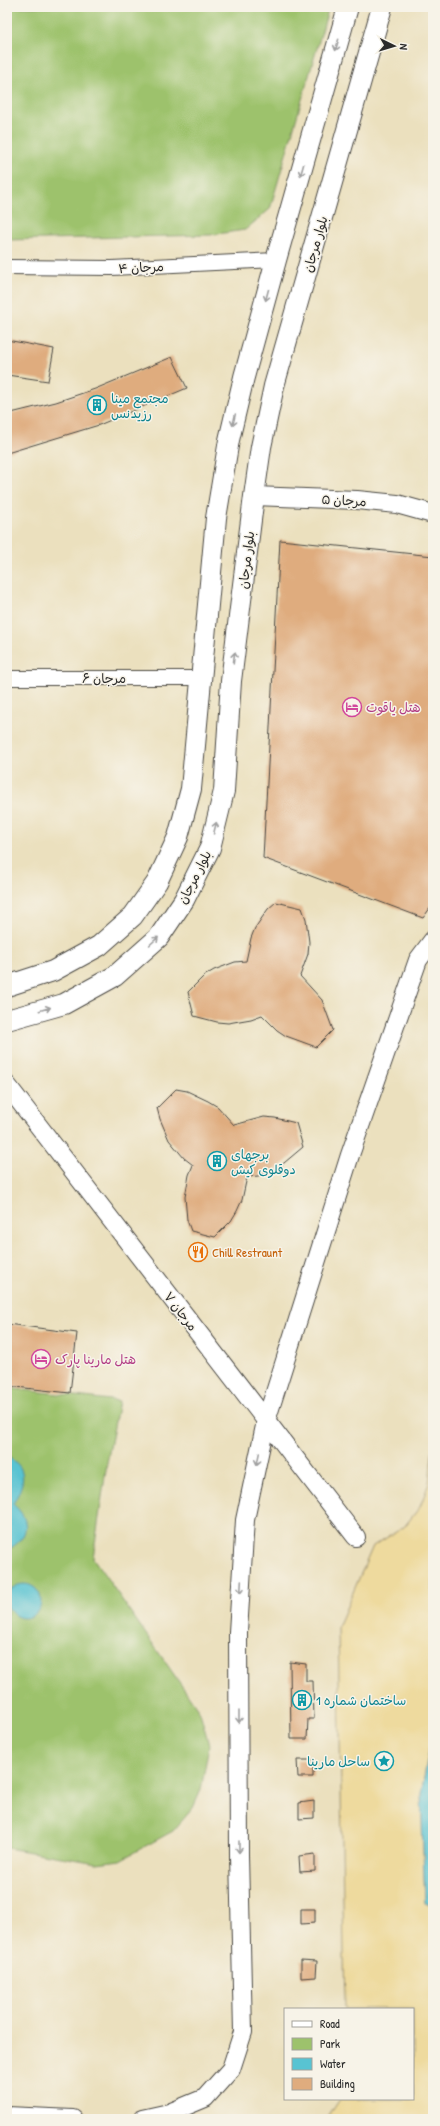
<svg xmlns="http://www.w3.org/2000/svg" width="440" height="2126" viewBox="0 0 440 2126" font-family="'Patrick Hand','Playpen Sans Arabic',sans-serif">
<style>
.green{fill:#9dc26c;stroke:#64764c}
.sand{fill:#eeda9e;stroke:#8c8264}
.water{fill:#58c3d2;stroke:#42777e}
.building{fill:#dfac7e}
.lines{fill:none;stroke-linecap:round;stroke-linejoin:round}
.minor-casing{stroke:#484641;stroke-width:16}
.tertiary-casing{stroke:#484641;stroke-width:20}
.secondary-casing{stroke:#484641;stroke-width:22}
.minor{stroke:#fff;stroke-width:14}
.tertiary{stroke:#fff;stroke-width:18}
.secondary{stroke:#fff;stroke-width:20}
.oneway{stroke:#a0a0a0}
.labels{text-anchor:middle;stroke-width:3;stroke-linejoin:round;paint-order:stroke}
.street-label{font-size:13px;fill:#2b2b2b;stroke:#f7f3e8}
.culture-label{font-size:13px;fill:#0d838f;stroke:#f7f3e8;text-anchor:start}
.hotel-label{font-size:13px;fill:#b23c85;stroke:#f7f3e8;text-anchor:start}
.food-label{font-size:13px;fill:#c56008;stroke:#f7f3e8;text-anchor:start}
</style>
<rect width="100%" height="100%" fill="#f7f3e8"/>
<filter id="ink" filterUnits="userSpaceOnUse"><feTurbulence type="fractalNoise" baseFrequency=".025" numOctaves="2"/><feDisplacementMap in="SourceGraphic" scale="8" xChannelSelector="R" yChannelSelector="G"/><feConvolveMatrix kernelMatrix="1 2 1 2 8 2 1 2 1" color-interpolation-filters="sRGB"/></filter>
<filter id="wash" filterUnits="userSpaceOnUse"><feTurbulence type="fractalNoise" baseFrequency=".012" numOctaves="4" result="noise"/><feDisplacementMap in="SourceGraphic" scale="16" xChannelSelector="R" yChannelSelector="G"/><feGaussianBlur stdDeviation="0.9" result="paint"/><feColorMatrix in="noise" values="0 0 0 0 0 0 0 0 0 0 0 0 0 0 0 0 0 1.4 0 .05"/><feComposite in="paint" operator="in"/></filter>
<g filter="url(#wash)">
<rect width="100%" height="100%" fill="#ebe0be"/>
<g class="green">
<polygon points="7,7 329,7 270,209 245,230 210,235 7,240"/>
<polygon points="7,1388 119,1401 107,1463 93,1558 200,1712 209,1745 201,1790 193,1808 173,1831 120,1860 97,1863 7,1848"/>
</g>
<polygon class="sand" points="433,1445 433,1729 421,1794 425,1903 433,1906 433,2119 327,2119 340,2099 413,2099 413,2009 345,2009 338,1627 373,1546 404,1527 420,1507 429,1483"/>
<g class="water">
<path d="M7 1457C31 1468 23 1486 13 1504 32 1520 29 1539 7 1550Z"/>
<circle cx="24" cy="1601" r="17"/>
<polygon points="433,1729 433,1906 425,1903 421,1794"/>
</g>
<g id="blocks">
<g class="building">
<polygon points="7,340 54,349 48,381 7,375"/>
<polygon points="172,357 187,388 99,425 7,453 7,414 56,402 95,389"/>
<polygon points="280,540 433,556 433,904 423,918 263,858"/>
<polygon points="276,902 302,908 306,919 309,942 308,954 300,976 322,1000 333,1030 316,1047 286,1036 277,1030 262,1015 251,1019 228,1023 217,1022 194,1016 188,992 204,976 214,970 235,962 246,961 251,938 255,928 268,909"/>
<polygon points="176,1089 187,1091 208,1101 218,1107 234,1125 264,1117 275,1118 296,1123 303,1147 278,1168 258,1176 247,1177 242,1200 237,1211 231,1221 215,1237 191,1231 187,1220 185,1197 189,1175 193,1165 184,1158 169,1140 160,1119 157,1108"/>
<polygon points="7,1324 77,1333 70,1393 7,1386"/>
<polygon points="290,1662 306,1664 306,1681 313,1681 314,1719 308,1719 307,1739 291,1739"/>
<polygon points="297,1760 313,1760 313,1777 298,1777"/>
<polygon points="314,1801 314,1818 299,1819 299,1803"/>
<polygon points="315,1854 315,1871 300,1872 299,1856"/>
<polygon points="301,1909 315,1909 315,1923 301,1924"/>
<polygon points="301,1960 317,1961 316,1977 301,1978"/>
</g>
</g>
</g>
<g filter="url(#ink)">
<use href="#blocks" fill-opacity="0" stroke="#484641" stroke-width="1"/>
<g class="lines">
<defs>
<g id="minor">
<polyline points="7,267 112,268 276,260"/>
<polyline points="7,678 200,678"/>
</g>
<g id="tertiary">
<polyline points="254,496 357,500 397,504 433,514"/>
<polyline points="7,1085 356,1537"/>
<polyline points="7,2116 73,2119"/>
<polyline points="142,2119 169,2113 205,2098 231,2069 243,2032 239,1855 238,1632 245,1520 266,1421 350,1155 418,960 433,940"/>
</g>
<g id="secondary">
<polyline points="7,986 53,971 99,946 133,916 157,882 178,837 191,789 216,518 229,440 244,377 276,260 348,7"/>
<polyline points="7,1020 64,1004 115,976 159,937 184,900 210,848 224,791 231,681 254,496 261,447 274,386 382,7"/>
</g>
</defs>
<use href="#minor" class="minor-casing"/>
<use href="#tertiary" class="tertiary-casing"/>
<use href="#secondary" class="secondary-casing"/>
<use href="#minor" class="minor"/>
<use href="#tertiary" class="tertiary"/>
<use href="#secondary" class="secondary"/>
</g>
<defs><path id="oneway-shaft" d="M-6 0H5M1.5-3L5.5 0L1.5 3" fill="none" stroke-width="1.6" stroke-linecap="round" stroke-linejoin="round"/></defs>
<g class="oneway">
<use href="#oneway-shaft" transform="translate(337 45) rotate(106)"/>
<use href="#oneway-shaft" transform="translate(302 170) rotate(106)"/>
<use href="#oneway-shaft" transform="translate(267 295) rotate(105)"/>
<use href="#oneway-shaft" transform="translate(234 420) rotate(103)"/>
<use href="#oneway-shaft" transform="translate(234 658) rotate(-83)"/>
<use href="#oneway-shaft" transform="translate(215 828) rotate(-76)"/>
<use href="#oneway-shaft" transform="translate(154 941) rotate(-42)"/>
<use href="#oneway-shaft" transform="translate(45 1009) rotate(-16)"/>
<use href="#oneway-shaft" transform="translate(258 1459) rotate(102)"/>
<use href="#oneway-shaft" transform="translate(241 1587) rotate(93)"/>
<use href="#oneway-shaft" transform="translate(239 1717) rotate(90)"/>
<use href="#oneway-shaft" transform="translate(239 1847) rotate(90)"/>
</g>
</g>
<defs>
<symbol id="building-ring" viewBox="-11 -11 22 22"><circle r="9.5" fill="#f7f3e8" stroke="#0f9aa8" stroke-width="1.5"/><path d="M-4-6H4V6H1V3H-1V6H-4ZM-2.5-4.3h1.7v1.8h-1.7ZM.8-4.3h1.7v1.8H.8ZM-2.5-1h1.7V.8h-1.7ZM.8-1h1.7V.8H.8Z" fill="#0f9aa8"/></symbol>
<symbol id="hotel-ring" viewBox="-11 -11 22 22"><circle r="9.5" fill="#f7f3e8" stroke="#d1479c" stroke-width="1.5"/><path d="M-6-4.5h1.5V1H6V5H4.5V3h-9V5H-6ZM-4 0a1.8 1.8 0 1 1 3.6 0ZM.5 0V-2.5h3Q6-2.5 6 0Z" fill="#d1479c"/></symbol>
<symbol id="restaurant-ring" viewBox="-11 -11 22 22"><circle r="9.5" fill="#f7f3e8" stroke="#e8710a" stroke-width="1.5"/><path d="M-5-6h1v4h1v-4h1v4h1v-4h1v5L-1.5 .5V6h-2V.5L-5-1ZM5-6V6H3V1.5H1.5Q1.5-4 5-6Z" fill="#e8710a"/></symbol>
<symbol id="sight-ring" viewBox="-11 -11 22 22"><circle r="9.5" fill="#f7f3e8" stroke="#0f9aa8" stroke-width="1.5"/><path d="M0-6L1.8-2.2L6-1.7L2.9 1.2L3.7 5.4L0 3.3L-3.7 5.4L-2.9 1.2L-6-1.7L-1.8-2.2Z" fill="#0f9aa8"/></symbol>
</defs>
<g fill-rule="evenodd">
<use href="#building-ring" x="86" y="394" width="22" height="22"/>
<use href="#hotel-ring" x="341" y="696" width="22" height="22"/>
<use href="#building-ring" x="206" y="1150" width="22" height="22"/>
<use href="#restaurant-ring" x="187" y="1241" width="22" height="22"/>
<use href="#hotel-ring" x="30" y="1348" width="22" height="22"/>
<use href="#building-ring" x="291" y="1689" width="22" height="22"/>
<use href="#sight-ring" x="373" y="1750" width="22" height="22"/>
</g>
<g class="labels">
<g class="street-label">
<text transform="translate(315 244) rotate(-74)" y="5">بلوار مرجان</text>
<text transform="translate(141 267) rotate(-3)" y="5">مرجان ۴</text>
<text transform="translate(344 500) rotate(3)" y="5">مرجان ۵</text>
<text transform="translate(246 560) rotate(-83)" y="5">بلوار مرجان</text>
<text x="104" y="683">مرجان ۶</text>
<text transform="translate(194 877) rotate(-63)" y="5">بلوار مرجان</text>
<text transform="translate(181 1311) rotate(52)" y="5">مرجان ۷</text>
</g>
<g class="culture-label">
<text x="111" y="403">مجتمع مینا<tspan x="111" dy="15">رزیدنس</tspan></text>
<text x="231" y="1159">برجهای<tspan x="231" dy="15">دوقلوی کیش</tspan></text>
<text x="316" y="1705">ساختمان شماره 1</text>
<text x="370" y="1766" text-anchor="end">ساحل مارینا</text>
</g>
<g class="hotel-label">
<text x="366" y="712">هتل یاقوت</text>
<text x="55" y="1364">هتل مارینا پارک</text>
</g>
<g class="food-label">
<text x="212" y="1257">Chill Restraunt</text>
</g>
</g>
<rect width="440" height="2126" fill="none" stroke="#f7f3e8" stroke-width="24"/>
<rect x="284" y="2008" width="130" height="92" fill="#f7f3e8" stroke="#a5a39c"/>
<rect x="292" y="2021" width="20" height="6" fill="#ffffff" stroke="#a5a39c"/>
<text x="320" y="2028" font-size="12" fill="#2b2b2b">Road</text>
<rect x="292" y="2038" width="20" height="12" fill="#9dc26c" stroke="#a5a39c"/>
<text x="320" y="2048" font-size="12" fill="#2b2b2b">Park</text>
<rect x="292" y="2058" width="20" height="12" fill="#58c3d2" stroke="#a5a39c"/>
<text x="320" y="2068" font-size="12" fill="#2b2b2b">Water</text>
<rect x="292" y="2078" width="20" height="12" fill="#dfac7e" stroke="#a5a39c"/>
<text x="320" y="2088" font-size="12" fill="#2b2b2b">Building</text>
<g transform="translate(394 46) rotate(95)" stroke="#f7f3e8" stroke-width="3" paint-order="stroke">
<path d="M0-3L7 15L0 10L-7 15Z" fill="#2b2b2b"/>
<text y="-6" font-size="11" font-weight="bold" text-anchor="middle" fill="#2b2b2b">N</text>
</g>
</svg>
